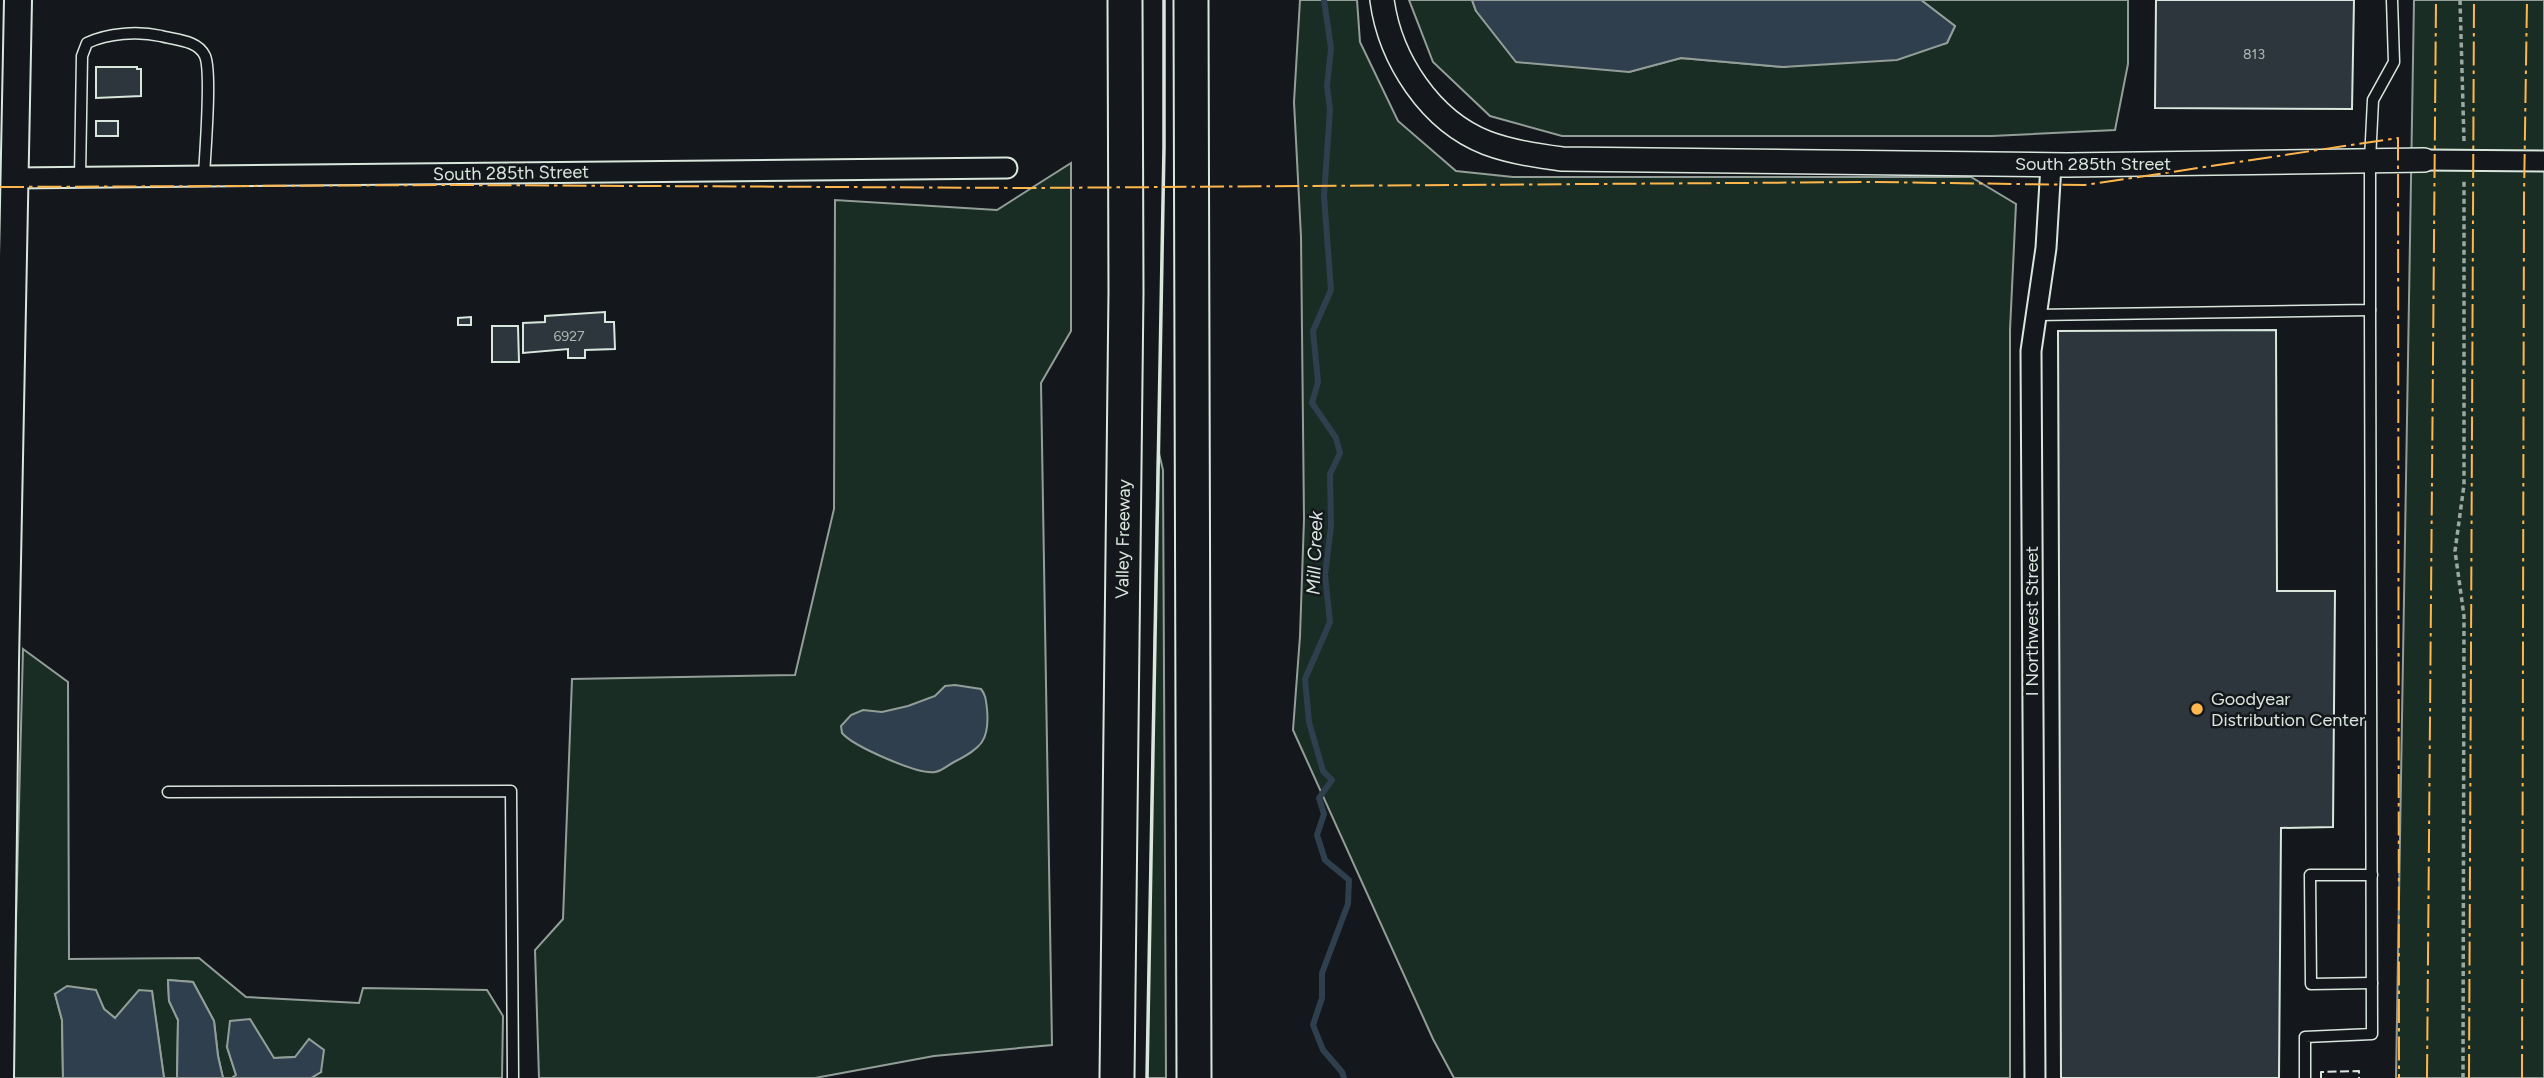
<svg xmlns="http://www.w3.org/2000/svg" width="2544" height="1078" viewBox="0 0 2544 1078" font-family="Figtree,sans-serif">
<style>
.green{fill:#1a2d24;stroke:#939e99;stroke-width:2}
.water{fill:#2f3f4d;stroke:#939e99;stroke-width:2}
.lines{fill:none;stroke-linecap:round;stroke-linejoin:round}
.stream{stroke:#2f3f4d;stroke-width:6}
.building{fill:#2c363c;stroke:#d8e6dc;stroke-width:2}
.service-casing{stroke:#d8e6dc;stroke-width:13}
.minor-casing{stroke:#d8e6dc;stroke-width:23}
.tertiary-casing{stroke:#d8e6dc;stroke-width:26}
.secondary-casing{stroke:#d8e6dc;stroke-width:30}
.motorway-casing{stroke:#d8e6dc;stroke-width:37}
.path{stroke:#9da8a2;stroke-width:3.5;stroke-dasharray:5 3.5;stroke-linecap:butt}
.service{stroke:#14181c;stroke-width:10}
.minor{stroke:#14181c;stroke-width:19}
.tertiary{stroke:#14181c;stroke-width:23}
.secondary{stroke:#14181c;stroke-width:26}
.motorway{stroke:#14181c;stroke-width:33}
.fence{stroke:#d8e6dc;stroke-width:2;stroke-dasharray:9 3.5;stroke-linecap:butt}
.wall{stroke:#d8e6dc;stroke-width:3.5}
.power{stroke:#ffb74d;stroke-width:2;stroke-dasharray:24 5 3.5 5;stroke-linecap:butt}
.poi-dot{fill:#ffb74d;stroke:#14181c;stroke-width:2.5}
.labels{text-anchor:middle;stroke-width:5;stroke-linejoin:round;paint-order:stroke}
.number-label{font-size:14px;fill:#adbab4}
.street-label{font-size:18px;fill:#d8e6dc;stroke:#14181c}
.poi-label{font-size:18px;fill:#d8e6dc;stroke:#14181c;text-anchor:start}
.water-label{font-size:19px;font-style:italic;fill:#d8e6dc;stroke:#14181c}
</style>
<rect width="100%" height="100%" fill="#14181c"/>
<g class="green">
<polygon points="1300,0 1357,0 1360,42 1398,121 1456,171 1513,177 1971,177 2016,204 2010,330 2010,1078 1454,1078 1433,1039 1293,730 1300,636 1304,519 1301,237 1294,102"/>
<polygon points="1409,0 1472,0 1476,11 1629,72 1681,58 1783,67 1947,43 1955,26 1921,0 2128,0 2128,64 2115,130 1992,136 1562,136 1490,116 1433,62"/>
<polygon points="2414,0 2544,0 2544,1078 2396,1078"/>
<polygon points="1071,163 1071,331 1041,383 1052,1045 934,1056 815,1078 539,1078 535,950 563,919 572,679 795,675 834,509 835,200 997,210"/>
<polygon points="1158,449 1163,470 1166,1078 1147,1078"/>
<polygon points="23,649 68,682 69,959 199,958 246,997 359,1003 363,988 487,990 503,1016 502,1078 311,1078 321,1072 295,1057 274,1058 227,1047 236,1075 232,1078 223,1078 218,1056 214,1021 193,982 168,980 169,1001 178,1020 177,1078 164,1078 152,992 115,1018 104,1009 95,990 55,994 62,1020 63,1078 12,1078"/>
</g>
<g class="water">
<polygon points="1472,0 1921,0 1955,26 1947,43 1897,60 1783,67 1681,58 1629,72 1516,62 1476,11"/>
<path d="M955 685 981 689C986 695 986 701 987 709 990 741 981 748 954 762 948 765 942 771 935 772 918 775 853 746 842 733L841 726 851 715 863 710 882 712 908 706 935 696 945 686Z"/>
<polygon points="168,980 193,982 214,1021 218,1056 223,1078 177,1078 178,1020 169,1001"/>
<polygon points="67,986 96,990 104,1009 115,1018 139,990 152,991 164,1078 63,1078 62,1020 55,994"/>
<polygon points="250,1019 274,1058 295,1057 309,1039 324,1050 321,1072 311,1078 232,1078 236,1075 227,1047 230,1021"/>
</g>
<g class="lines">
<polyline class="stream" points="1324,0 1331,48 1327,86 1330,110 1324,196 1331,290 1313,331 1318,382 1312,403 1336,438 1340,453 1330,474 1331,526 1325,575 1330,622 1305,679 1309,722 1323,771 1332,780 1319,798 1324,814 1317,835 1325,860 1349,880 1348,904 1322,973 1322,998 1313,1025 1323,1050 1342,1072 1344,1078"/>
</g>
<g class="building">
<polygon points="2156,0 2354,0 2352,109 2155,108"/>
<polygon points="96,67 137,67 137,69 141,69 141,96 96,98"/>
<rect x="96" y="121" width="22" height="15"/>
<polygon points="605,312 605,322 614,322 615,349 585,350 585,358 568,358 568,349 523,353 523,323 545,322 545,316"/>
<polygon points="471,317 471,325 458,325 458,318"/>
<polygon points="492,326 518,326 519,362 492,362"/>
<polygon points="2276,330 2277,591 2335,591 2333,827 2281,828 2279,1078 2061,1078 2058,331"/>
</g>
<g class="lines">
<defs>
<g id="service">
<path d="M80 177 82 56 87 43C108 33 138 31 161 36 175 40 198 40 205 56 212 72 205 153 204 176"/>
<polyline points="2036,315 2370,310 2370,160 2373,100 2394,62 2392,0"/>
<polyline points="168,792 511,791 513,1078"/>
<polyline points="2372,875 2310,875 2311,984 2372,983"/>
<polyline points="2305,1078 2305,1037 2372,1034 2370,310"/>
</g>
<g id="minor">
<polyline points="2424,160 2544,161"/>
<polyline points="14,178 1007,168"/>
<polyline points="2035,1078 2031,351 2046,248 2051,165"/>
</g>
<path id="tertiary" d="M1382 0C1390 59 1430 121 1487 143 1511 152 1537 156 1562 159L2067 165 2424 160"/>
<polyline id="secondary" points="0,1078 5,663 18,0"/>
<g id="motorway">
<polyline points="1191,0 1194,1078"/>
<polyline points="1117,1078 1126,292 1125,0"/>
</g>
</defs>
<use href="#service" class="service-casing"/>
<use href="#minor" class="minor-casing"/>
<use href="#tertiary" class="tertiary-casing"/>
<use href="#secondary" class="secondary-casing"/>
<use href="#motorway" class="motorway-casing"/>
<g class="path">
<polyline points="2460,0 2464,141"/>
<polyline points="2463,1078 2464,616 2455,551 2464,485 2464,181"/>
</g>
<use href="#service" class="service"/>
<use href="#minor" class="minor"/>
<use href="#tertiary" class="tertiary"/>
<use href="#secondary" class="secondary"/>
<use href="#motorway" class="motorway"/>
<polyline class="fence" points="2321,1078 2321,1072 2359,1071 2359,1078"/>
<polyline class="wall" points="1147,1078 1164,147 1164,0"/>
<g class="power">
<polyline points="0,187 454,185 1028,188 1873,182 2085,185 2398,138 2399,1078"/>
<polyline points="2427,1078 2436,0"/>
<polyline points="2469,1078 2474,0"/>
<polyline points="2522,1078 2524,197 2527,0"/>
</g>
</g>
<circle class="poi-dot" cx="2197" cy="709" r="7"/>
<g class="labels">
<g class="number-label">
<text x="2254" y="59">813</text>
<text x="569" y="341">6927</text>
</g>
<g class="street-label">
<text x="2093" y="170">South 285th Street</text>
<text transform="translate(511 173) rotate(-1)" y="6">South 285th Street</text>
<text transform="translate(1123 539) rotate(-89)" y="6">Valley Freeway</text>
<text transform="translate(2032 621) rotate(-90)" y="6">I Northwest Street</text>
</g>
<g class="poi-label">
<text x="2211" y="705">Goodyear<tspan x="2211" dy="21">Distribution Center</tspan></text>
</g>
<g class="water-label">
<text transform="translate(1314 553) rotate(-88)" y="7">Mill Creek</text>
</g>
</g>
</svg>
